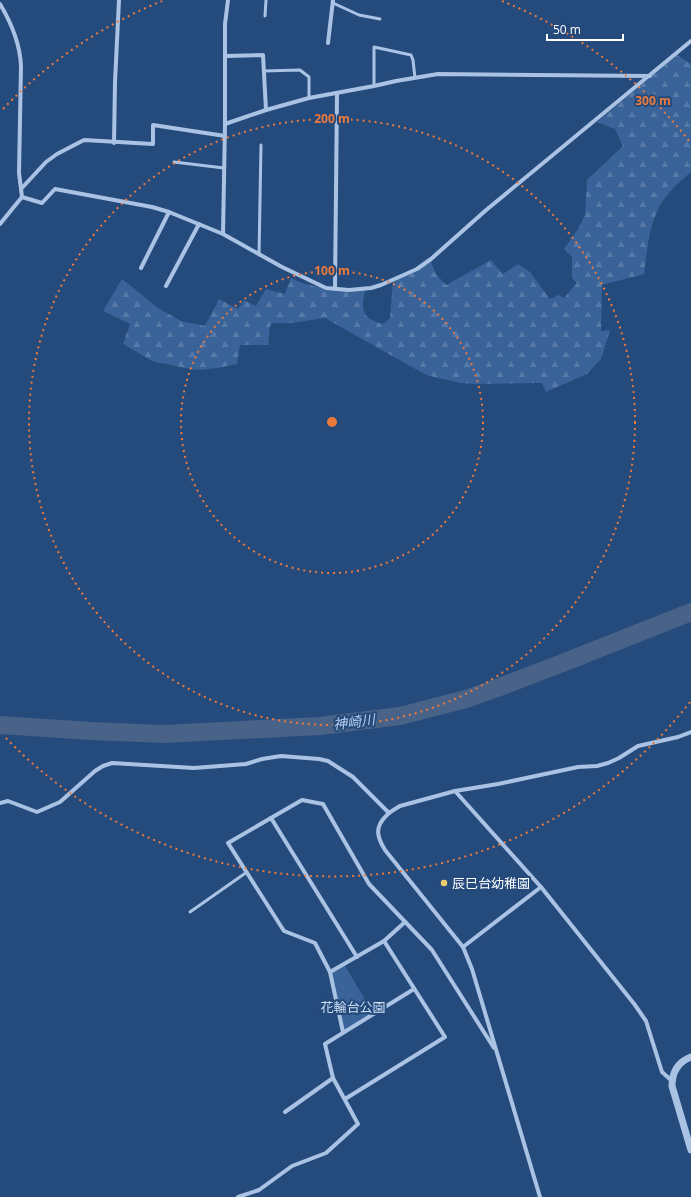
<svg xmlns="http://www.w3.org/2000/svg" width="691" height="1197" viewBox="0 0 691 1197" font-family="'Open Sans','Noto Sans JP',sans-serif">
<style>
.green{fill:#396399}
.forest{fill:url(#forest-firs)}
.lines{fill:none;stroke-linecap:round;stroke-linejoin:round}
.river{stroke:#486387;stroke-width:18}
.service{stroke:#aac3e4;stroke-width:3}
.minor{stroke:#aac3e4;stroke-width:4}
.tertiary{stroke:#aac3e4;stroke-width:7}
.ring{fill:none;stroke:#ed7a3d;stroke-width:2;stroke-dasharray:2 4}
.poi-dot{fill:#eecb6e;stroke:#254a7c;stroke-width:1.5}
.labels{text-anchor:middle;stroke-width:4;stroke-linejoin:round;paint-order:stroke}
.poi-label{font-size:13px;fill:#fff;stroke:#254a7c;text-anchor:start}
.park-label{font-size:13px;fill:#ccdef4;stroke:#254a7c}
.water-label{font-size:14px;font-style:italic;fill:#b5cdec;stroke:#254a7c}
.centre{fill:#ed7a3d;stroke:#254a7c;stroke-width:2}
.ring-label{font-size:12px;text-anchor:middle;font-weight:bold;fill:#ed7a3d;stroke:#254a7c;stroke-width:4;stroke-linejoin:round;paint-order:stroke}
</style>
<defs>
<pattern id="forest-firs" width="22" height="20" patternUnits="userSpaceOnUse"><rect width="22" height="20" fill="#396399"/><path d="M5 1l3.5 6h-7zM16 11l3.5 6h-7z" fill="#577aa8"/></pattern>
</defs>
<rect width="100%" height="100%" fill="#254a7c"/>
<polygon class="green" points="344,964 373,1013 343,1032 330,972"/>
<path class="forest" d="M677 55 691 64V172C677 184 663 196 656 214 648 232 647 254 644 274L602 285 601 331 610 330 601 359 587 374 546 392 542 383 477 384 460 383 426 375 325 318 292 323H272L270 326 268 345H240L237 364 218 368 197 370 185 368 152 361 123 344 130 324 103 311 122 279 158 308 181 321 205 326 219 299 238 309 244 300 256 306 266 289 285 294 291 278C314 290 340 289 365 290 361 310 361 318 383 324L390 318 393 281 418 271 431 262 436 274 446 285 491 260 503 274 518 264 530 272 550 299 559 295 564 298 577 283 572 278V257L564 249 578 229 585 215 587 180 623 146 615 129 597 122Z"/>
<g class="lines">
<polyline class="river" points="0,725 91,731 164,734 320,726 400,716 466,699 497,688 565,662 691,612"/>
<g class="service">
<polyline points="333,3 359,15 380,19"/>
<polyline points="265,16 266,0"/>
<polyline points="264,71 300,70 309,77 309,98"/>
<polyline points="374,86 374,47 411,55 413,60 415,78"/>
<polyline points="174,162 224,168"/>
<polyline points="259,255 261,145"/>
<polyline points="190,912 247,872"/>
</g>
<g class="minor">
<path d="M0 4C12 24 20 43 21 66L19 173 22 197 0 224"/>
<polyline points="328,43 333,0"/>
<polyline points="225,56 263,55 266,110"/>
<polyline points="225,124 266,110 309,98 374,86 396,81 438,74 650,76"/>
<polyline points="114,143 115,82 119,0"/>
<polyline points="21,189 46,162 57,154 84,140 153,144 153,125 225,136"/>
<polyline points="22,197 42,203 55,189 152,207 169,212 223,234 282,267 326,288 349,290 371,288 381,285 417,269 431,259 485,211 691,41"/>
<polyline points="223,234 225,124 225,24 228,0"/>
<polyline points="141,268 169,212"/>
<polyline points="166,286 199,224"/>
<polyline points="335,289 337,94"/>
<polyline points="455,791 541,887 635,1005 646,1021 662,1072 672,1081"/>
<polyline points="0,803 8,801 37,812 60,802 95,771 103,766 112,763 194,768 246,764 262,759 281,756 319,759 328,761 353,777 389,813"/>
<polyline points="271,818 357,957"/>
<polyline points="463,947 541,887"/>
<polyline points="330,972 384,941 405,922"/>
<polyline points="343,1032 330,972 315,943 284,931 228,843 302,800 323,804 369,884 432,950 494,1048"/>
<polyline points="345,1099 445,1037 384,941"/>
<polyline points="285,1112 333,1078"/>
<polyline points="238,1197 259,1190 292,1166 326,1153 358,1124 333,1078 325,1044 414,989"/>
<path d="M540 1197 472 969 463 947 385 850C377 837 374 827 387 815 391 811 395 809 400 806L455 791 498 784 578 767 597 766 608 763 619 758 638 746 678 737 691 732"/>
</g>
<path class="tertiary" d="M691 1057C678 1062 672 1072 672 1086L691 1150"/>
</g>
<g class="ring">
<circle cx="332" cy="422" r="151"/>
<circle cx="332" cy="422" r="303"/>
<path d="M690 702A454 454 0 0 1 3 735M3 109A454 454 0 0 1 162 1M502 1A454 454 0 0 1 690 142"/>
</g>
<circle class="poi-dot" cx="444" cy="883" r="4"/>
<g class="labels">
<g class="poi-label">
<text x="452" y="888">辰巳台幼稚園</text>
</g>
<g class="park-label">
<text x="353" y="1012">花輪台公園</text>
</g>
<g class="water-label">
<text transform="translate(354 722) rotate(-7)" y="5">神崎川</text>
</g>
</g>
<circle cx="332" cy="422" r="6" class="centre"/>
<g class="ring-label">
<text x="653" y="105">300 m</text>
<text x="332" y="123">200 m</text>
<text x="332" y="275">100 m</text>
</g>
<path d="M547 34v6h76v-6" fill="none" stroke="#ffffff" stroke-width="2"/>
<text x="553" y="34" font-size="12" fill="#ffffff" stroke="#254a7c" stroke-width="3" paint-order="stroke">50 m</text>
</svg>
